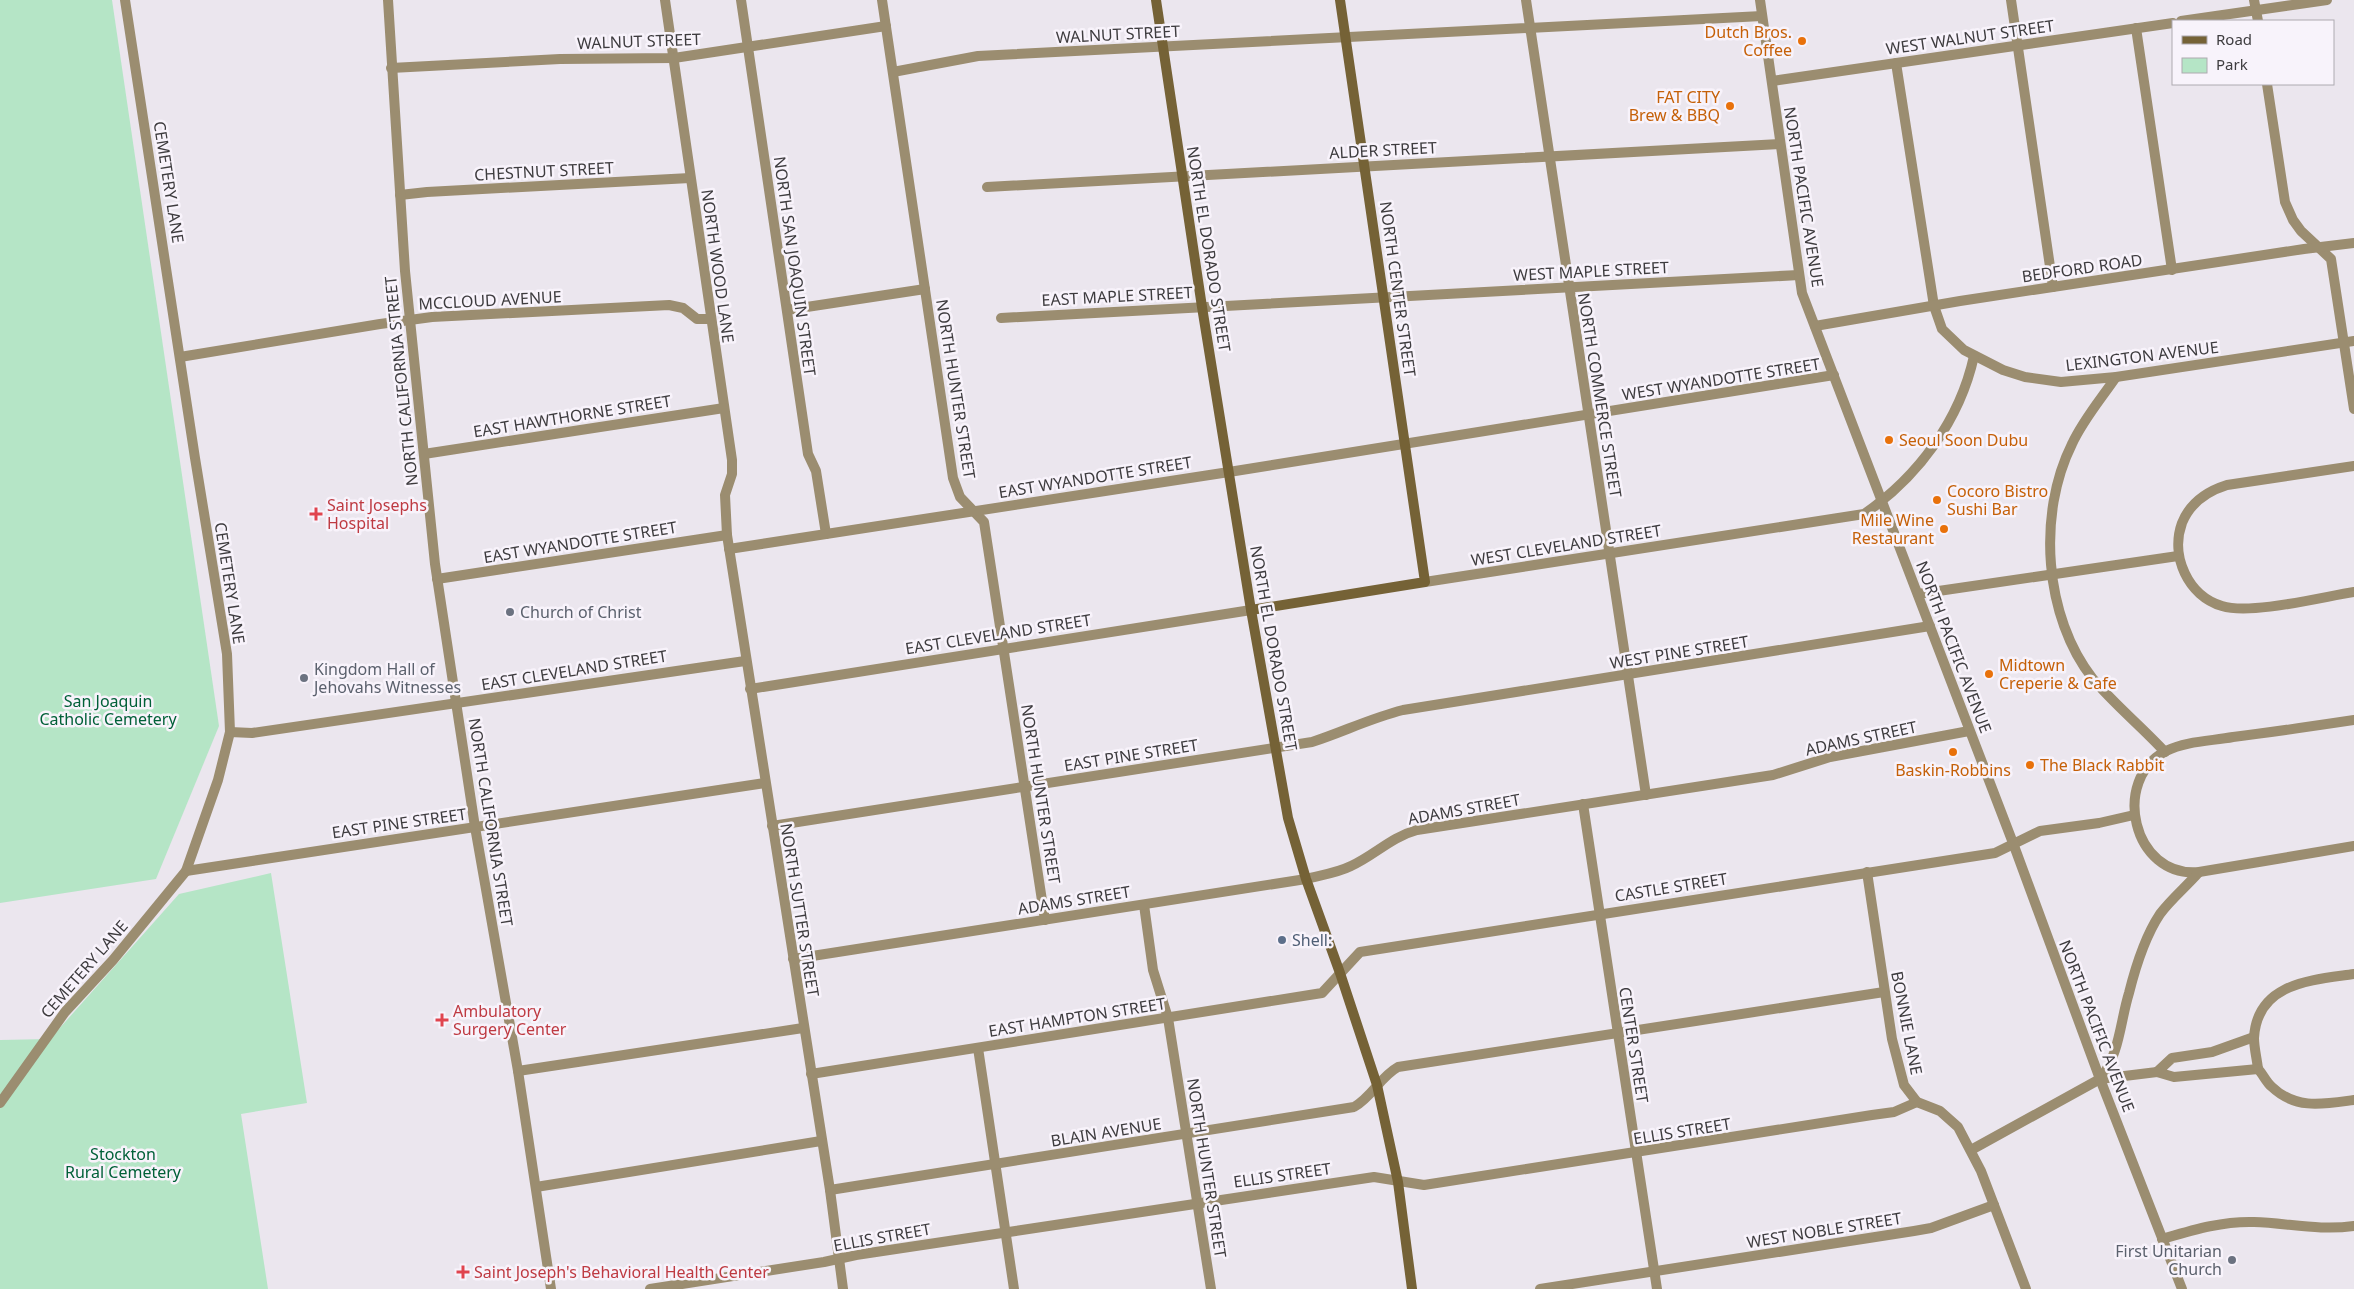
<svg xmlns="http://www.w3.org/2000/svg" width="2354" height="1289" viewBox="0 0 2354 1289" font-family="'Noto Sans',sans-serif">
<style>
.green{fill:#b5e5c6}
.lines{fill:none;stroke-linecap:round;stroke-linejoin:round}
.minor{stroke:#9b8d70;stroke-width:10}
.tertiary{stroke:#9b8d70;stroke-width:10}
.secondary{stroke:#756236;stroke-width:10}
.food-dot{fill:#e8710a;stroke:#f8f3fb;stroke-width:2}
.health-dot{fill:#e0444e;stroke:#f8f3fb;stroke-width:2}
.worship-dot{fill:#6b7280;stroke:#f8f3fb;stroke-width:2}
.service-dot{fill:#5c6f8a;stroke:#f8f3fb;stroke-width:2}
.labels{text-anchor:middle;stroke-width:5;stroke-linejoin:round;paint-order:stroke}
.food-label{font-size:16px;fill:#c56008;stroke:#f8f3fb;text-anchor:start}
.street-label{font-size:16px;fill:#3e3c3f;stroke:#f8f3fb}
.health-label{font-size:16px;fill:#be3a42;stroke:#f8f3fb;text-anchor:start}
.worship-label{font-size:16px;fill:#5b616d;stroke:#f8f3fb;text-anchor:start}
.park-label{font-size:16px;fill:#016038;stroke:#f8f3fb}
.service-label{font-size:16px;fill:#4e5e75;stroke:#f8f3fb;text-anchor:start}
</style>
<rect width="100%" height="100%" fill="#ebe6ee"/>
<g class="green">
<polygon points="0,0 112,0 219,726 156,879 0,903"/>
<polygon points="271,873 307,1103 241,1114 268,1289 0,1289 0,1040 50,1039 179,894"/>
</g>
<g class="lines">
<g class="minor">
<polyline points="665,0 732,460 732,474 725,495 727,535 830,1190 843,1289"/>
<polyline points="741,0 808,454 816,471 826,534"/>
<polyline points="882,0 953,478 960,497 984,522 1045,920"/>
<polyline points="1526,0 1646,795"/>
<polyline points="2011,0 2053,287"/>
<polyline points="2254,0 2258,21"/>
<polyline points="2181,21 2327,0"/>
<polyline points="2136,28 2172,270"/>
<polyline points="1896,63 1934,306 1942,329 1964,350 2003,370 2025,377 2061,382 2116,377 2354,341"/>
<polyline points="391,68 560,59 674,58 886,26"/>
<polyline points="893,72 978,56 1762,16"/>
<polyline points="1772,81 2173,23"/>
<polyline points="2267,84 2285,202 2293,220 2301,231 2331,259 2354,409"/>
<polyline points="987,187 1780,144"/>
<polyline points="400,195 427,192 690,178"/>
<polyline points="787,310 925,289"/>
<polyline points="1001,318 1799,275"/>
<polyline points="1815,326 1960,301 2304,249 2354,243"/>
<polyline points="180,357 380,324 432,317 669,305 683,308 697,319 710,319"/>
<path d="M2116 377C2101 399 2083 420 2072 444 2037 514 2044 617 2093 679 2115 705 2142 727 2165 752"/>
<polyline points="424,454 724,408"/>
<path d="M2354 466 2227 485C2208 491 2190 503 2182 523 2170 556 2188 596 2222 606 2251 615 2322 597 2354 592"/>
<polyline points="729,549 1229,472 1834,375"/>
<polyline points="437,579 727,535"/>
<path d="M1425 582 1864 514C1918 477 1960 420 1974 356"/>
<polyline points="1918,594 2178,556"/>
<polyline points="750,689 1251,610"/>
<path d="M2354 720C2314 726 2274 732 2233 737 2212 741 2186 741 2166 751 2111 779 2132 878 2199 872L2354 846"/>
<polyline points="230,732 252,733 745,661"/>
<polyline points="1583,804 1657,1289"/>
<path d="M772 826 1312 742C1343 732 1371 718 1403 710L1930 626"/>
<polyline points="186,871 765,783"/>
<polyline points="1867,872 1892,1039 1904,1085 1917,1102 1940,1111 1958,1127 1981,1171 2026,1289"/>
<polyline points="1144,905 1153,970 1168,1018 1211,1289"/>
<path d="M793 959 1306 879C1321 875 1337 873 1351 866 1375 855 1391 837 1417 830L1773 775 1830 757 1969 731"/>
<polyline points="2254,1037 2212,1052 2172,1058 2157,1072 2174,1077 2258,1069"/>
<polyline points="978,1048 1014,1289"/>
<path d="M2258 1069C2257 1059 2254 1048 2254 1038 2257 982 2313 980 2354 974"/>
<path d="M2258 1069C2263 1074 2266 1082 2272 1087 2296 1110 2324 1104 2354 1100"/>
<polyline points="518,1071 803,1028"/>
<polyline points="811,1074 1322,993 1360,952 1995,853 2040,831 2099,823 2134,815"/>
<path d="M2100 1079C2120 1054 2120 1022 2129 993 2135 969 2146 935 2160 914 2171 899 2187 886 2199 872"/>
<polyline points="0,1103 65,1012 113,960 186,871 218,780 230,732 227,654 195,458 125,0"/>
<polyline points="1971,1150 2100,1079 2157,1072"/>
<polyline points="536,1187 821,1141"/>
<path d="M830 1190 1354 1107C1372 1097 1380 1077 1398 1067L1884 992"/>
<path d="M2162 1239C2193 1230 2222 1221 2254 1222 2288 1223 2319 1231 2354 1226"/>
<polyline points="650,1289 824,1262 856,1255 1374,1177 1424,1185 1872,1115 1894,1112 1917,1102"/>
<polyline points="1540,1289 1914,1231 1931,1228 1994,1205"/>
</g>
<g class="tertiary">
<polyline points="388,0 405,271 435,564 475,827 518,1071 551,1289"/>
<polyline points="1760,0 1802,293 2013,843 2100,1079 2182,1289"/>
</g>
<g class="secondary">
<polyline points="1156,0 1202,307 1251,610 1288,818 1306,879 1340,973 1377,1085 1398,1182 1412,1289"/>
<polyline points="1251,610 1425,582 1340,0"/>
</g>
</g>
<g class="food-dot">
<circle cx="1802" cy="41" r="5"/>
<circle cx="1730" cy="106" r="5"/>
<circle cx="1889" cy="440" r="5"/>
<circle cx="1937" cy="500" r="5"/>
<circle cx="1944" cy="529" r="5"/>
<circle cx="1989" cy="674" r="5"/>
<circle cx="1953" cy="752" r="5"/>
<circle cx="2030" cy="765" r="5"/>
</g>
<g class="health-dot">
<path d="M313.5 506.5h5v5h5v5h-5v5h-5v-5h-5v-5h5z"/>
<path d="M439.5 1012.5h5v5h5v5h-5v5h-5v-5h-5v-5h5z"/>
<path d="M460.5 1264.5h5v5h5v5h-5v5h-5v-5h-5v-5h5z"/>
</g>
<g class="worship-dot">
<circle cx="510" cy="612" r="5"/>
<circle cx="304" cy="678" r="5"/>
<circle cx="2232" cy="1260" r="5"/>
</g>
<circle class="service-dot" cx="1282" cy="940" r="5"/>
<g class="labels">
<g class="food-label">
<text x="1792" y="38" text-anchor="end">Dutch Bros.<tspan x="1792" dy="18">Coffee</tspan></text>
<text x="1720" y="103" text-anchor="end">FAT CITY<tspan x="1720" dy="18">Brew &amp; BBQ</tspan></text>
<text x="1899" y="446">Seoul Soon Dubu</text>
<text x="1947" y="497">Cocoro Bistro<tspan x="1947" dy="18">Sushi Bar</tspan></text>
<text x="1934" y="526" text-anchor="end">Mile Wine<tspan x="1934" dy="18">Restaurant</tspan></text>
<text x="1999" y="671">Midtown<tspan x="1999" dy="18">Creperie &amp; Cafe</tspan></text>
<text x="2040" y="771">The Black Rabbit</text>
<text x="1953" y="776" text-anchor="middle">Baskin-Robbins</text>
</g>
<g class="street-label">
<text transform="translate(1118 34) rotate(-3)" y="6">WALNUT STREET</text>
<text transform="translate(1970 37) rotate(-8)" y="6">WEST WALNUT STREET</text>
<text transform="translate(639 41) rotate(-2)" y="6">WALNUT STREET</text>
<text transform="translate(1383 150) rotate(-3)" y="6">ALDER STREET</text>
<text transform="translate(544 171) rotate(-3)" y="6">CHESTNUT STREET</text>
<text transform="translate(169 182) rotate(81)" y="6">CEMETERY LANE</text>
<text transform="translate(1804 197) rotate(81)" y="6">NORTH PACIFIC AVENUE</text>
<text transform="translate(1209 249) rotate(81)" y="6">NORTH EL DORADO STREET</text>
<text transform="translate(718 266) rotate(82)" y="6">NORTH WOOD LANE</text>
<text transform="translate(795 266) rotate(82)" y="6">NORTH SAN JOAQUIN STREET</text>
<text transform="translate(2082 268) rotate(-8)" y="6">BEDFORD ROAD</text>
<text transform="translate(1591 271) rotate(-3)" y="6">WEST MAPLE STREET</text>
<text transform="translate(1398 289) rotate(82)" y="6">NORTH CENTER STREET</text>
<text transform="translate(1117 296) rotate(-3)" y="6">EAST MAPLE STREET</text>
<text transform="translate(490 300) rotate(-3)" y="6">MCCLOUD AVENUE</text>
<text transform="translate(2142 356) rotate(-7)" y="6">LEXINGTON AVENUE</text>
<text transform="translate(1721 379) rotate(-9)" y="6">WEST WYANDOTTE STREET</text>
<text transform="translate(401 381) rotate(-96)" y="6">NORTH CALIFORNIA STREET</text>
<text transform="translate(956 389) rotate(81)" y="6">NORTH HUNTER STREET</text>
<text transform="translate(1600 395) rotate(81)" y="6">NORTH COMMERCE STREET</text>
<text transform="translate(572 416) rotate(-9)" y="6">EAST HAWTHORNE STREET</text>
<text transform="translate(1095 477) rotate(-9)" y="6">EAST WYANDOTTE STREET</text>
<text transform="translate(580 542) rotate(-9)" y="6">EAST WYANDOTTE STREET</text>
<text transform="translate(1566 545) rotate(-9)" y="6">WEST CLEVELAND STREET</text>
<text transform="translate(230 583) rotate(81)" y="6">CEMETERY LANE</text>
<text transform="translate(998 634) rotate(-9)" y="6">EAST CLEVELAND STREET</text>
<text transform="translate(1954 647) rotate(69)" y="6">NORTH PACIFIC AVENUE</text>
<text transform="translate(1274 648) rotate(80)" y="6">NORTH EL DORADO STREET</text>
<text transform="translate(1679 652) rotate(-9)" y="6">WEST PINE STREET</text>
<text transform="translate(574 670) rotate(-9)" y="6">EAST CLEVELAND STREET</text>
<text transform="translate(1861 738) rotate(-12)" y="6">ADAMS STREET</text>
<text transform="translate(1131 755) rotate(-9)" y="6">EAST PINE STREET</text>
<text transform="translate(1041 794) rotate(81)" y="6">NORTH HUNTER STREET</text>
<text transform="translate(1464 809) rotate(-10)" y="6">ADAMS STREET</text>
<text transform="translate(491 822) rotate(81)" y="6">NORTH CALIFORNIA STREET</text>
<text transform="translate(399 823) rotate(-8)" y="6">EAST PINE STREET</text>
<text transform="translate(1671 887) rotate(-9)" y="6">CASTLE STREET</text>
<text transform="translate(1074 900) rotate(-9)" y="6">ADAMS STREET</text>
<text transform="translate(800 910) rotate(81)" y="6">NORTH SUTTER STREET</text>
<text transform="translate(84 969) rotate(-49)" y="6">CEMETERY LANE</text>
<text transform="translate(1077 1017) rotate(-9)" y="6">EAST HAMPTON STREET</text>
<text transform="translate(1907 1023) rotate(79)" y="6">BONNIE LANE</text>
<text transform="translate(2097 1026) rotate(69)" y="6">NORTH PACIFIC AVENUE</text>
<text transform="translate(1634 1045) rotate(81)" y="6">CENTER STREET</text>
<text transform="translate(1682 1131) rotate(-9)" y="6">ELLIS STREET</text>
<text transform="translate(1106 1132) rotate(-9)" y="6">BLAIN AVENUE</text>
<text transform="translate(1207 1168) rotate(81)" y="6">NORTH HUNTER STREET</text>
<text transform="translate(1282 1175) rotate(-8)" y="6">ELLIS STREET</text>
<text transform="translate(1824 1230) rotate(-9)" y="6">WEST NOBLE STREET</text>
<text transform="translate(882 1237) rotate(-10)" y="6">ELLIS STREET</text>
</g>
<g class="health-label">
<text x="327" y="511">Saint Josephs<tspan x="327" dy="18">Hospital</tspan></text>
<text x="453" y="1017">Ambulatory<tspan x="453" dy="18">Surgery Center</tspan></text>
<text x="474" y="1278">Saint Joseph's Behavioral Health Center</text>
</g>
<g class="worship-label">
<text x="520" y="618">Church of Christ</text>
<text x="314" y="675">Kingdom Hall of<tspan x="314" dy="18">Jehovahs Witnesses</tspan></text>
<text x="2222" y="1257" text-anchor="end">First Unitarian<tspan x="2222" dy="18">Church</tspan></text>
</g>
<g class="park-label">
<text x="108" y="707">San Joaquin<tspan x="108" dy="18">Catholic Cemetery</tspan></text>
<text x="123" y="1160">Stockton<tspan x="123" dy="18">Rural Cemetery</tspan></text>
</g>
<g class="service-label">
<text x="1292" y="946">Shell:</text>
</g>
</g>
<rect x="2172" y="20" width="162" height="65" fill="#f8f3fb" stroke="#aeaab0"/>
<rect x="2182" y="36" width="25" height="8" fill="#756236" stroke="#aeaab0"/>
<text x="2216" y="45" font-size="15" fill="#3e3c3f">Road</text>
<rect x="2182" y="58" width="25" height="15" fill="#b5e5c6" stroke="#aeaab0"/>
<text x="2216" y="70" font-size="15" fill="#3e3c3f">Park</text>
</svg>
